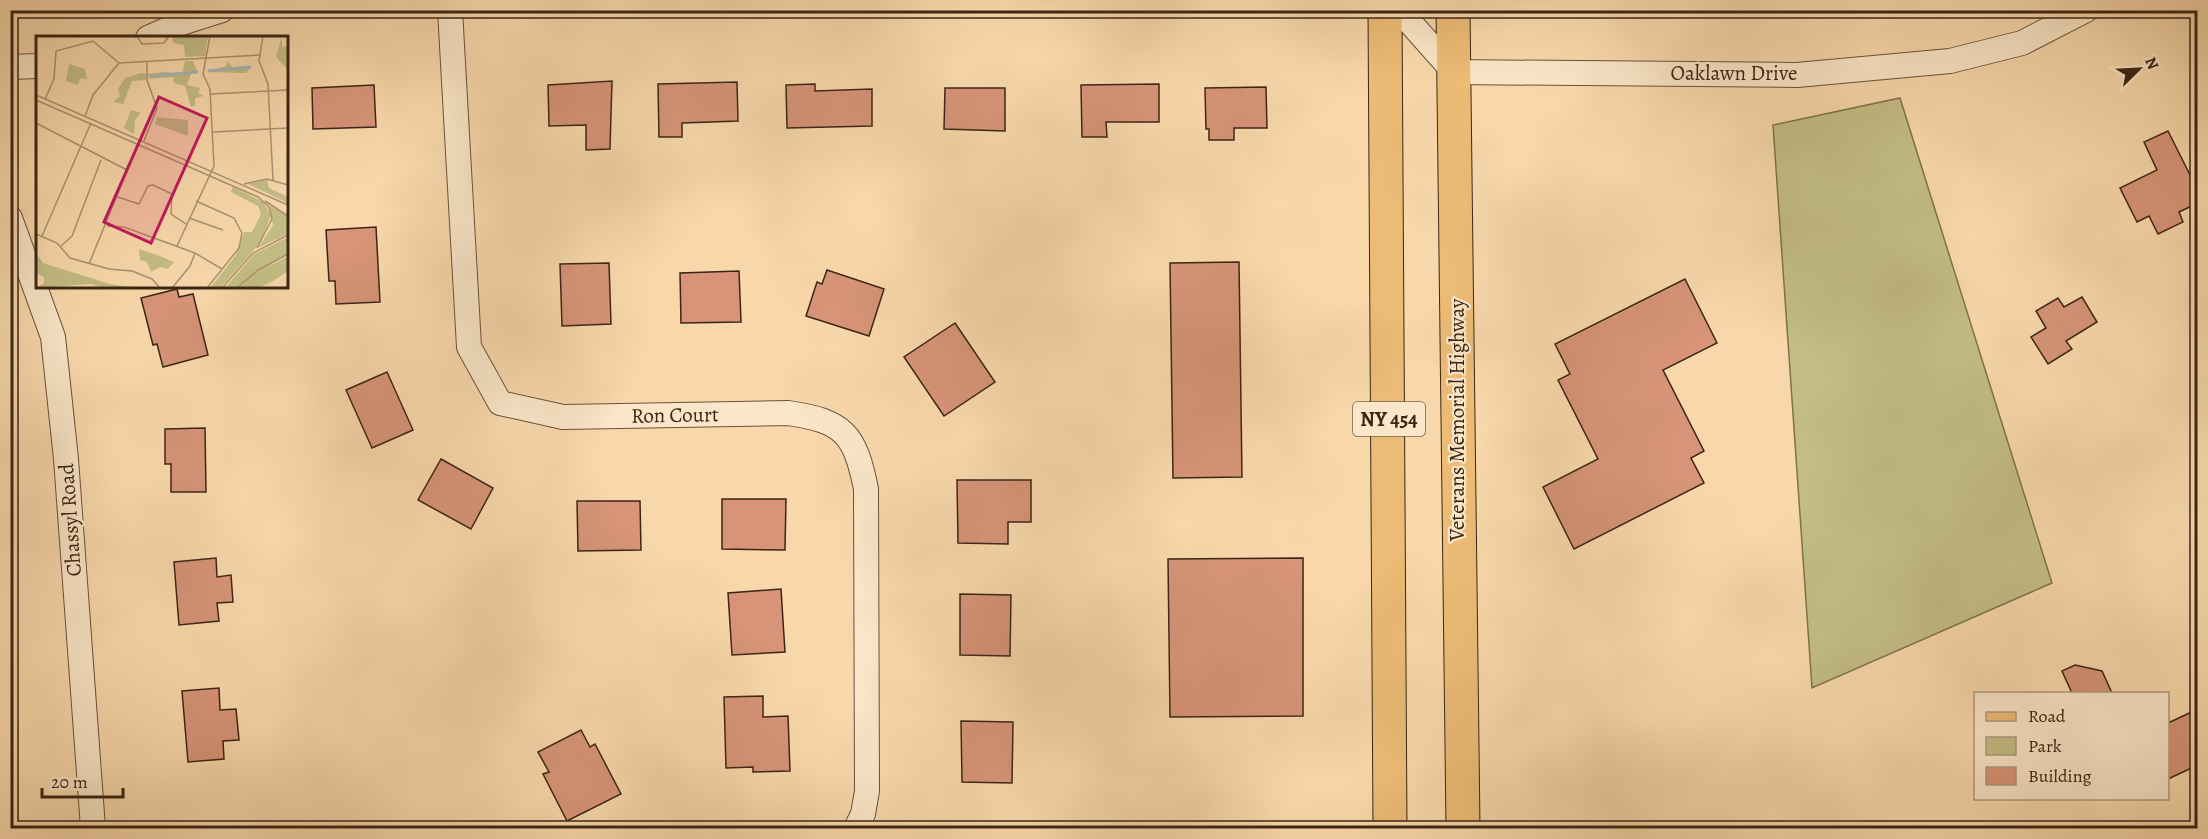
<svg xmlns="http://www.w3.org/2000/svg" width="2208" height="839" viewBox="0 0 2208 839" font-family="Alegreya,serif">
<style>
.green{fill:#c3bd85;stroke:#7f724c;stroke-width:1.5}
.building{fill:#d79478;stroke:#3b2614;stroke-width:1.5}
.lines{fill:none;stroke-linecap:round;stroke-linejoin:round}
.street-casing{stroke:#6a523a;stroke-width:26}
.primary-casing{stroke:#3b2614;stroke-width:35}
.street{stroke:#fae6c8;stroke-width:24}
.primary{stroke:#ecbc76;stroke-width:33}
.labels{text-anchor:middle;stroke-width:4.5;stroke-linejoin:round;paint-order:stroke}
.shield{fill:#fae6c8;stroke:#74604a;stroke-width:1.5}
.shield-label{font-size:20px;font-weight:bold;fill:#3b2614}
.street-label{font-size:21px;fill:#3b2614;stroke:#fae6c8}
.inset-river{fill:none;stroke:#a4b6b6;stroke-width:3}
.inset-road{fill:none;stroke:#ac916f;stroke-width:1.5}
.view{fill:#c2185b;fill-opacity:0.15;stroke:#c2185b;stroke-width:3}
.inset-edge{fill:none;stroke:#3b2614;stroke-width:3}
</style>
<rect width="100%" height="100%" fill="#f8d8ab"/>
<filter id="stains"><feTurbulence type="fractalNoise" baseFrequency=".00333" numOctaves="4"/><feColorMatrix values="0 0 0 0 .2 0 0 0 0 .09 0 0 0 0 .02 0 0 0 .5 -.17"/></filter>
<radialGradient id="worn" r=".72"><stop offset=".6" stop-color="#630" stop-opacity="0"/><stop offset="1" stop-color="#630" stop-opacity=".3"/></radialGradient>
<polygon class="green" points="1900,98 2052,583 1812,688 1773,125"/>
<g class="building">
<polygon points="612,81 610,149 586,150 586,125 549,126 548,85"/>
<polygon points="737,82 738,121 682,123 682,137 659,137 658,84"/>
<polygon points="815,84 815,91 872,89 872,126 787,128 786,85"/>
<polygon points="1159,84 1159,122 1106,122 1107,137 1082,137 1081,85"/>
<polygon points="374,85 376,127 313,129 312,88"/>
<polygon points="1266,87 1267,128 1234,128 1234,140 1209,140 1209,129 1206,129 1205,88"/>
<polygon points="945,88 1005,88 1005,131 944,129"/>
<polygon points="2168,131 2198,191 2198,203 2179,212 2183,222 2158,234 2149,216 2137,222 2120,188 2157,170 2144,142"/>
<polygon points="376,227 380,302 336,304 335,281 329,281 326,230"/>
<polygon points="1239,262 1242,477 1173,478 1170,263"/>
<polygon points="609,263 611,324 562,326 560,264"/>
<polygon points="827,270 884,289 869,336 806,316 817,282 822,284"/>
<polygon points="739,271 741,322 681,323 680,273"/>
<polygon points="1685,279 1717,343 1663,370 1704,451 1691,458 1704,483 1574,549 1543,487 1598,459 1558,380 1570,374 1555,344"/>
<polygon points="177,289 179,297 193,294 208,355 163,367 157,344 153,345 141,298"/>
<polygon points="2082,297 2097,322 2066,341 2072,349 2048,364 2031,337 2046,328 2036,311 2058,298 2064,307"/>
<polygon points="955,323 995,382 944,416 904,357"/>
<polygon points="387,372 413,430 372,448 346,390"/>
<polygon points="205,428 206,492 171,492 171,464 165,464 165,429"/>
<polygon points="441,459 493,488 471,529 418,500"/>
<polygon points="957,480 1031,480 1031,522 1008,522 1008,544 958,543"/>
<polygon points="722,499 786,499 785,550 722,549"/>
<polygon points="577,501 640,501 641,550 578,551"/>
<polygon points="216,558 217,577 231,575 233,602 217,603 219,621 179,625 174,562"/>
<polygon points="1303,558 1303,716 1170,717 1168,559"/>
<polygon points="781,589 785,652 732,655 728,593"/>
<polygon points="960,594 1011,595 1010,656 960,655"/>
<polygon points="2075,665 2102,671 2112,693 2072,693 2062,671"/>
<polygon points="219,688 220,710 236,709 239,740 223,741 224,759 188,762 182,691"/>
<polygon points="763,696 763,717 788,716 790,771 753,772 753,767 726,768 724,697"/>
<polygon points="2198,709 2198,765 2168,779 2168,723"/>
<polygon points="961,721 1013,722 1012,783 962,782"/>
<polygon points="581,730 590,747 595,744 621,794 567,821 543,774 549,772 538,752"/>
</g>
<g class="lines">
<defs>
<g id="street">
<path d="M450 10 469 347 500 403 563 417 788 413C844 421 855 434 866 489L867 791 863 814 856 828"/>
<polyline points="1399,10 1454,72 1797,75 1950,61 2022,43 2086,10"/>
<polyline points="148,38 184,22 222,10"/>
<polyline points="10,67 38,66"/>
<polyline points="10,218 53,337 66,459 93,828"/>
</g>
<g id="primary">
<polyline points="1385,10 1390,828"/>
<polyline points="1453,10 1463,828"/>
</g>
</defs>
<use href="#street" class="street-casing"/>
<use href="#primary" class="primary-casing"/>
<use href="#street" class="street"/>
<use href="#primary" class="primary"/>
</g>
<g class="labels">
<rect class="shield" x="1353" y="402" width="72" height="34" rx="4.5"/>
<g class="shield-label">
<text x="1389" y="426">NY 454</text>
</g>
<g class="street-label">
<text x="1734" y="80">Oaklawn Drive</text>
<text transform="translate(675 415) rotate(-1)" y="7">Ron Court</text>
<text transform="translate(1457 420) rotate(-90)" y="7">Veterans Memorial Highway</text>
<text transform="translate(70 520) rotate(-94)" y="7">Chassyl Road</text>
</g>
</g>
<g transform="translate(36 36)">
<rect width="252" height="252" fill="#f8d8ab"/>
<path d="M136 0H172L169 20 149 21 148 9 137 7ZM246 0V11L252 10V34L240 21ZM149 25H157L162 37 155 38 151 49 164 52 162 57 168 60 159 62V70L155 71 149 50 138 47 137 41 113 43 112 38 128 36 146 38ZM191 25 197 32 215 31 210 37 170 36 190 30ZM33 28 49 33 51 43 44 42 42 49 30 45ZM105 37 111 38 110 44 96 45 87 68 77 66 84 60 82 53 89 42ZM95 74 105 77 99 84 98 98 88 92ZM121 81 152 84V100L119 88ZM231 144 233 152 252 161V167L212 148ZM197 151 227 166 235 179 225 206 184 252H174L200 219 208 196H216L225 178 222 170 195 156ZM234 170 252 180V198L222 212 237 189ZM252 201V217L200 252H189L218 218ZM103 213 124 220 138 226 132 233 124 231 115 236 111 226 104 224ZM0 217 7 227 74 248 102 252H67L55 248 0 252 8 247V241L0 237ZM252 220V235L237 245 222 252H203L217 239Z" fill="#c3bd85"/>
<path class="inset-river" d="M172 35 215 31M114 40 162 36"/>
<path class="inset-road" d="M101 0 106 8 128 7 133 0M227 0 223 25 232 48 237 144M174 58 252 54M0 59 252 169M9 63 18 43 20 15 57 5 83 27 223 19M0 64 222 161M49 80 57 59 83 27M0 87 91 134M177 96 252 92M108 105 121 72 111 44V26M208 148 231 143 252 149M79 160 103 168 112 150 117 149 136 158 135 178 150 188M160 165 198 182 206 197 203 212 171 252M229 165 252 180M153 182 187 194M71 190 88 191 159 217 186 233M0 198 21 207 34 222 73 233 96 235 116 243 124 252M6 200 55 87M25 210 36 200 65 124M141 210 178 130 174 53 167 38 174 0M221 212 236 183 233 171 221 160M53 228 102 108M136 252 154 230 159 217M186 252 217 217 252 199M201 252 222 234 252 218"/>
<path class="view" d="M123 61 171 82 115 207 68 186Z"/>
<rect width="252" height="252" class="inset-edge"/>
</g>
<rect width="2208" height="839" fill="none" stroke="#f8d8ab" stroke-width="36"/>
<rect x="12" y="12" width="2184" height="815" fill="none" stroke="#3b2614" stroke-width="3"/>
<rect x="18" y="18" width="2172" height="803" fill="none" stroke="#3b2614" stroke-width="1.5"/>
<rect x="1974" y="692" width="195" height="108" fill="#fae6c8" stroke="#ae9980" stroke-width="1.5"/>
<rect x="1986" y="712" width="30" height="9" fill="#ecbc76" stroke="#ae9980" stroke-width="1.5"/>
<text x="2028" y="722" font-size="18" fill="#3b2614">Road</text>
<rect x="1986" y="737" width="30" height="18" fill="#c3bd85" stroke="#ae9980" stroke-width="1.5"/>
<text x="2028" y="752" font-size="18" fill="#3b2614">Park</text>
<rect x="1986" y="767" width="30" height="18" fill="#d79478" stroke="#ae9980" stroke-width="1.5"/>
<text x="2028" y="782" font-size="18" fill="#3b2614">Building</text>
<g transform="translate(2139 69) rotate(66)" stroke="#fae6c8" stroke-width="4.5" paint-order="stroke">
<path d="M0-4.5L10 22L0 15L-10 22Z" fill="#3b2614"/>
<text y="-9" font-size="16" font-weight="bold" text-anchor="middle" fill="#3b2614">N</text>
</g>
<path d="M42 788v9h81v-9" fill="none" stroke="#3b2614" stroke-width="3"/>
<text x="51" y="788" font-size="18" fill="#3b2614" stroke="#fae6c8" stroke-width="4.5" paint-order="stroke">20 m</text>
<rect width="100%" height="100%" filter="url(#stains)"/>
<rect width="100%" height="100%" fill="url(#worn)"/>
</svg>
